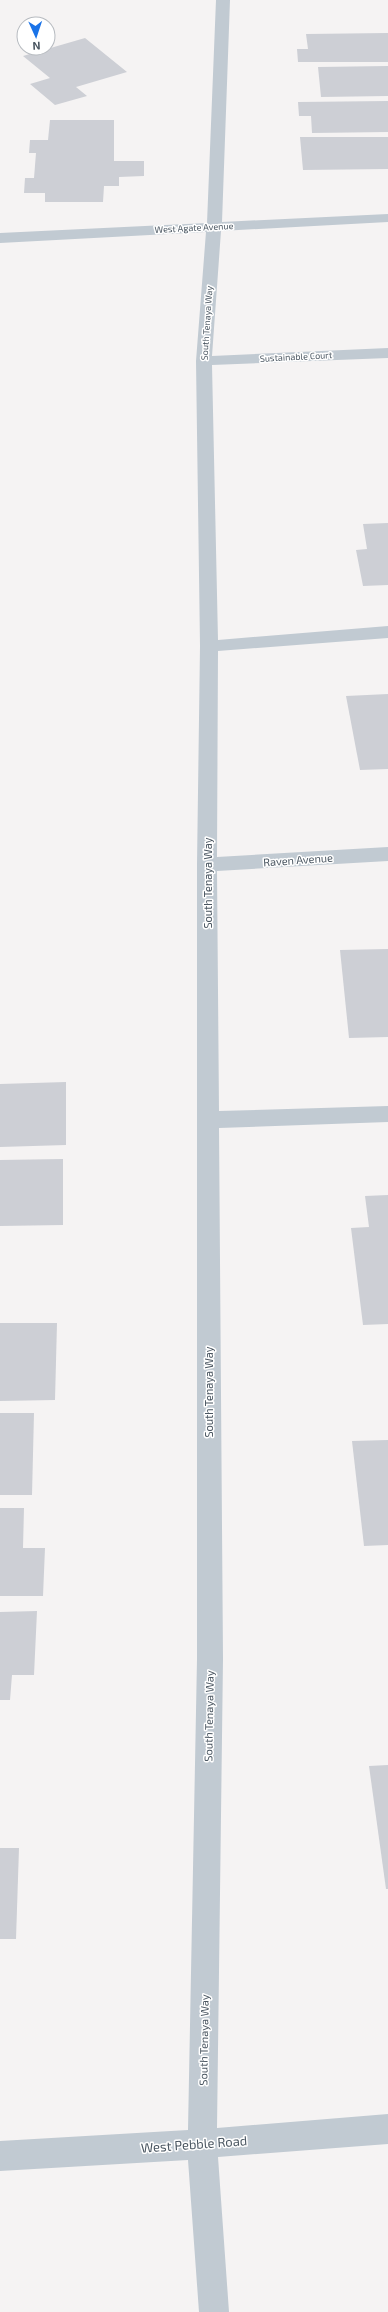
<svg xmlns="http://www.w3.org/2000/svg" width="388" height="2312" viewBox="0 0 388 2312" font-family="'Exo 2',sans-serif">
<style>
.building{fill:#cdcfd5}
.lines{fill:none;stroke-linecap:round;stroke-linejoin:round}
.minor{fill:#c1cad2;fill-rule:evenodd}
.labels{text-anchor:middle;stroke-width:3;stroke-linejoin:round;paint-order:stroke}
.far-street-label{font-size:9px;fill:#4a5661;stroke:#fff}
.street-label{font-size:11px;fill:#4a5661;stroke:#fff}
.near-street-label{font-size:13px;fill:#4a5661;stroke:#fff}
</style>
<rect width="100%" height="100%" fill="#f5f3f3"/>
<g class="building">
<polygon points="388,33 388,62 298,62 297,49 308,49 306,34"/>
<polygon points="85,38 127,72 76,87 87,96 55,105 30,84 50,78 23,56"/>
<polygon points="388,66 388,96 321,97 318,67"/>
<polygon points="388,101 388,132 312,133 311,116 299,116 298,102"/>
<polygon points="50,120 114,120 114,161 144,161 144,176 119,177 119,186 104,186 103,202 45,202 45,193 24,193 25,178 34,178 36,153 29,153 30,140 48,140"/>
<polygon points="300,137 388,137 388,169 303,170"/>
<polygon points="388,523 388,585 363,586 356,550 367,549 363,524"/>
<polygon points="388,694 388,769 360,770 346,696"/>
<polygon points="388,949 388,1037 349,1038 340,950"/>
<polygon points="66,1082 66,1145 0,1147 0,1084"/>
<polygon points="63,1159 63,1225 0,1226 0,1160"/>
<polygon points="388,1195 388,1324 363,1325 351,1228 369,1227 365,1196"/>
<polygon points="0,1323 57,1323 55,1400 0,1401"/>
<polygon points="0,1413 34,1413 32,1495 0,1495"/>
<polygon points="388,1440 388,1545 364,1546 352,1441"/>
<polygon points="0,1508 24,1508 23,1548 45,1548 43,1596 0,1596"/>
<polygon points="37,1611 34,1675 12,1675 10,1700 0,1700 0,1612"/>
<polygon points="388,1765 388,1889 386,1889 369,1766"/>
<polygon points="0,1848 19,1848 16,1939 0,1939"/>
</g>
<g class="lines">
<polygon class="minor" points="216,0 230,0 222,222 388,214 388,222 221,231 212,356 388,348 388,358 212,365 218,640 388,626 388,638 218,651 217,857 388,847 388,861 217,871 219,1111 388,1106 388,1122 219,1128 223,1659 217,2128 388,2114 388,2144 218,2157 229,2312 199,2312 188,2160 0,2171 0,2141 188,2130 197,1659 197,865 200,646 196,361 206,232 0,243 0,233 207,223"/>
</g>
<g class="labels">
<g class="far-street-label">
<text transform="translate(194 228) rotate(-3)" y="3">West Agate Avenue</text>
<text transform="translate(207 323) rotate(-86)" y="3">South Tenaya Way</text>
<text transform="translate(296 357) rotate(-3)" y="3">Sustainable Court</text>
</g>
<g class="street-label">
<text transform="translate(298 860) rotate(-4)" y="4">Raven Avenue</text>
<text transform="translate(208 883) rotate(-90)" y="4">South Tenaya Way</text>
<text transform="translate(209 1392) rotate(-90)" y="4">South Tenaya Way</text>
<text transform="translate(209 1716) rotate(-89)" y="4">South Tenaya Way</text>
<text transform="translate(204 2040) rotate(-89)" y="4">South Tenaya Way</text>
</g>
<g class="near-street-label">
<text transform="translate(194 2144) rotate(-4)" y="5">West Pebble Road</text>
</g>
</g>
<g transform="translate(36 36) rotate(177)"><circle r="19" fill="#ffffff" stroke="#b7bbc0"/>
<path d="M0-3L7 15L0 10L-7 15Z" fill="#1a73e8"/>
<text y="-6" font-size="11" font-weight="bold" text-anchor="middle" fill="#4a5661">N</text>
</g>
</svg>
